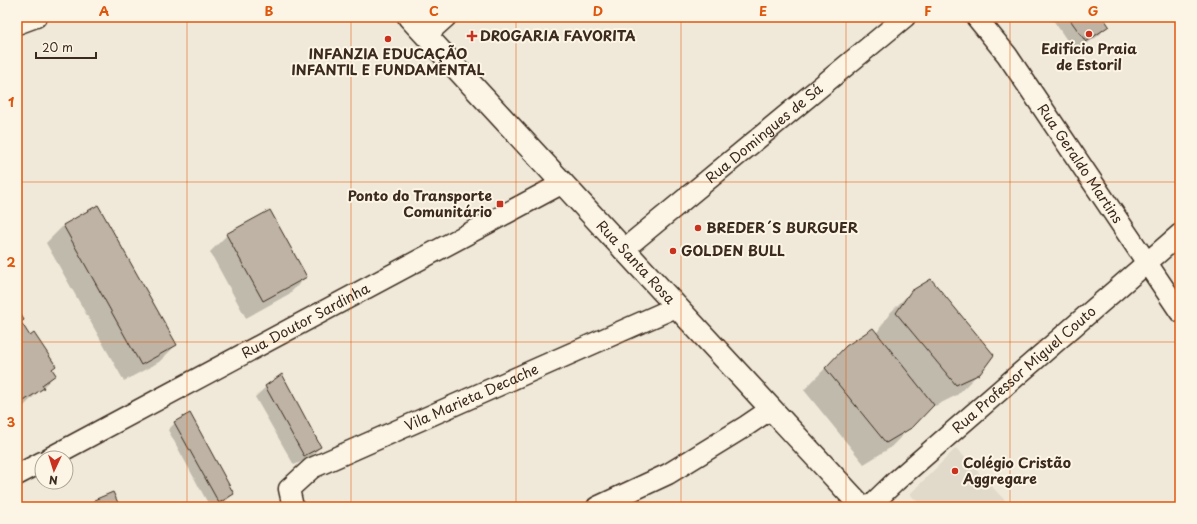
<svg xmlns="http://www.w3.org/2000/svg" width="1197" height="524" viewBox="0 0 1197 524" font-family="'Playpen Sans',sans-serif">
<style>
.built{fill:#e1d9c9}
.shadow{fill:#0003}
.building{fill:#beb3a4;stroke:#3b2a1e}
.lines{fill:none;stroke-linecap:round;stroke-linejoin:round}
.minor-casing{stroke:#3b2a1e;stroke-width:23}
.major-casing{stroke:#3b2a1e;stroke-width:25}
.minor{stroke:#fcf5e5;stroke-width:20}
.major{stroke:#fcf5e5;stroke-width:22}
.grid{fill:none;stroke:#df570d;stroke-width:1;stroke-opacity:0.55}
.poi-dot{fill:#c8321e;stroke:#fcf5e5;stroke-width:1.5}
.labels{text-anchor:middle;stroke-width:4;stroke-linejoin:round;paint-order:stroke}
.poi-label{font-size:14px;font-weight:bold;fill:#3b2a1e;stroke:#fcf5e5;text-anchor:start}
.street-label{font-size:14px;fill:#3b2a1e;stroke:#fcf5e5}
.neatline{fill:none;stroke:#df570d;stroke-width:1.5}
.grid-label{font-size:13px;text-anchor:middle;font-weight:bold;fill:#df570d}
</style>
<rect width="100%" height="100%" fill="#f0e9d9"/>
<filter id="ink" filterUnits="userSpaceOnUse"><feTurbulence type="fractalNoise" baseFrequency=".025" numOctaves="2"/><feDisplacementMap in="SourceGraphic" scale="8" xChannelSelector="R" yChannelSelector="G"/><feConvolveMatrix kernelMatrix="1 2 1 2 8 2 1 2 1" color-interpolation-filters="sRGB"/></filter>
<g filter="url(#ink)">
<polygon class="built" points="956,448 1011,507 922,507 910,494"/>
<g class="shadow">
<polygon points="1051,17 1102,17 1108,26 1098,36 1075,52"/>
<polygon points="98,207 176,345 159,362 124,381 46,243 63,226"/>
<polygon points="227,235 306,277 289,294 246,318 210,252"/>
<polygon points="912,291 979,373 957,395 935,406 933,404 890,448 864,464 804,390 847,346 876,334 890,313"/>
<polygon points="17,310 20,323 55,375 25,405 17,411"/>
<polygon points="266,387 320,447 310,458 294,465 255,397"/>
<polygon points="175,423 233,494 226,501 215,507 210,507 168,430"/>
<polygon points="113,493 119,507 88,507 94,501"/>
</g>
<g class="building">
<polygon points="1068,17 1103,17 1109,26 1086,42"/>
<polygon points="98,205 177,345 141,365 63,225"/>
<polygon points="270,210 307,277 263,301 226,234"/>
<polygon points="931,279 994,355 980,374 956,385 896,313 911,291"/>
<polygon points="17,308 24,320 21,322 30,336 34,333 56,366 52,369 56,375 42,385 44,388 19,404 17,400"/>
<polygon points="873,328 934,405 913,427 886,443 825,368 846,346"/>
<polygon points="282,374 321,447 304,456 265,386"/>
<polygon points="190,413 234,494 219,503 174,422"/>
<polygon points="113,492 120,507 96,507 94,500"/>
</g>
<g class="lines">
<defs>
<g id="minor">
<path id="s1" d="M976 17 1007 55 1180 312"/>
<polyline points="17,24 36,17"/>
<polyline points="426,35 446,17"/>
<path id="s2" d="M623 250 905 17"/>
<path id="s3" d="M49 458 563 183"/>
<polyline points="17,475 42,462"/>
<path id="s4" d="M293 507 289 489 312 468 676 307"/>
<polyline points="597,507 668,474 746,426 771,409"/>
<path id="s5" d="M869 507 896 481 1180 234"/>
</g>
<g id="major">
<path id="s6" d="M409 17 862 507"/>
</g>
</defs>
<use href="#minor" class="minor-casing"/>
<use href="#major" class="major-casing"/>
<use href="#minor" class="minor"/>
<use href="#major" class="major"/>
</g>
</g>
<path class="grid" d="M187 17V507M351 17V507M516 17V507M681 17V507M846 17V507M1010 17V507M17 182H1180M17 342H1180"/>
<g class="poi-dot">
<circle cx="1089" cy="34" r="4"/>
<path d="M470 30h4v4h4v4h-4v4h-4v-4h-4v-4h4z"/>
<circle cx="388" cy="39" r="4"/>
<rect x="496" y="200" width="8" height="8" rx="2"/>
<circle cx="698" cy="228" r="4"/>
<circle cx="673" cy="251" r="4"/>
<circle cx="955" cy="471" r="4"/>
</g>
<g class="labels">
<g class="poi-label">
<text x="480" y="41">DROGARIA FAVORITA</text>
<text x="1089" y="54" text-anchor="middle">Edifício Praia<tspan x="1089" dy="16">de Estoril</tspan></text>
<text x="388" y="59" text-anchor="middle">INFANZIA EDUCAÇÃO<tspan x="388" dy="16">INFANTIL E FUNDAMENTAL</tspan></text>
<text x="492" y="201" text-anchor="end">Ponto do Transporte<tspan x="492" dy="16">Comunitário</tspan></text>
<text x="706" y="233">BREDER´S BURGUER</text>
<text x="681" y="256">GOLDEN BULL</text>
<text x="963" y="468">Colégio Cristão<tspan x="963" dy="16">Aggregare</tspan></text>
</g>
<g class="street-label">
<text dy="5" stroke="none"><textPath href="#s2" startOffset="183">Rua Domingues de Sá</textPath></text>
<text dy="5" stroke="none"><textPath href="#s1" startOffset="180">Rua Geraldo Martins</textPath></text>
<text dy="5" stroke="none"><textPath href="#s6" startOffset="334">Rua Santa Rosa</textPath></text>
<text dy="5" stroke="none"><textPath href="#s3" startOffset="291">Rua Doutor Sardinha</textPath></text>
<text dy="5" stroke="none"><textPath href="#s5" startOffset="207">Rua Professor Miguel Couto</textPath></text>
<text dy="5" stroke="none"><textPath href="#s4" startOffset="224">Vila Marieta Decache</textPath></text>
</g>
</g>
<rect width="1197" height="524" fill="none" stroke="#fcf5e5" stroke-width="44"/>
<g transform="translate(54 470) rotate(184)"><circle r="19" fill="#fcf5e5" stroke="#afa495"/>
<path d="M0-3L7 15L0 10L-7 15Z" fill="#c8321e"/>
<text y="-6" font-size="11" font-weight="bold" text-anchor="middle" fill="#3b2a1e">N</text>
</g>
<path d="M36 52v6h60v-6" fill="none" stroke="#3b2a1e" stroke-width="2"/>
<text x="42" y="52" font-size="12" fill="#3b2a1e" stroke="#fcf5e5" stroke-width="3" paint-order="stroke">20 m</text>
<rect x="22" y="22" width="1153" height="480" class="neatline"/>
<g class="grid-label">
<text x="104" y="16">A</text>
<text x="269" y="16">B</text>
<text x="434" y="16">C</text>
<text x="598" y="16">D</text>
<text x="763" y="16">E</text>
<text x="928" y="16">F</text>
<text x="1093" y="16">G</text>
<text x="11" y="107">1</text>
<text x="11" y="267">2</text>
<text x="11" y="427">3</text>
</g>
</svg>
